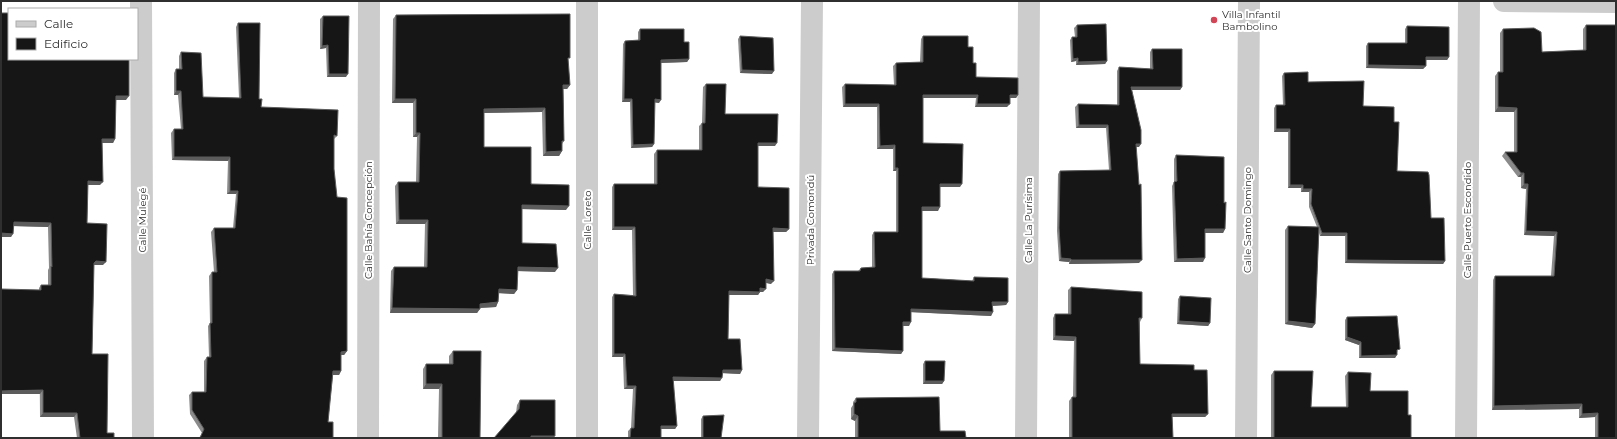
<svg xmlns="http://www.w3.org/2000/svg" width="1617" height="439" viewBox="0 0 1617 439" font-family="Montserrat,sans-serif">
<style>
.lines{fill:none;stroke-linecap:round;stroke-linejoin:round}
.minor{stroke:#ccc;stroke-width:22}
.wall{fill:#8a8a8a}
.shaded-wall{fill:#5c5c5c}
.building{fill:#161616;stroke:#5c5c5c}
.poi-dot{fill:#d24556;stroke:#fff;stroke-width:1.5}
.labels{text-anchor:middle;stroke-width:4;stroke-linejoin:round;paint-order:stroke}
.poi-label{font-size:10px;fill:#2f2f2f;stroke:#fff;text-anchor:start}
.street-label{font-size:10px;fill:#2f2f2f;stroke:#fff}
</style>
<rect width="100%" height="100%" fill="#fff"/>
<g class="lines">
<g class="minor">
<polyline points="141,1 143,438"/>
<polyline points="587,1 587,438"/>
<polyline points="1504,1 1616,2"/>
<polyline points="368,438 369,1"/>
<polyline points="808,438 812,1"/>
<polyline points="1026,438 1029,1"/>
<polyline points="1246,438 1249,1"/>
<polyline points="1466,438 1469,1"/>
</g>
</g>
<g class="wall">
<polygon points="1,13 126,100 116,100 115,139 113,143 102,143 100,185 88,185 87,223 103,265 94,265 92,354 107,433 114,438 77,438 74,417 40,417 39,288 41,285 48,285 48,270 49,268 48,227 14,226 11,237 1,237"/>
<polygon points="396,15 568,61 570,85 567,89 563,89 564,141 562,144 562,151 559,156 543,156 542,112 484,113 484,147 566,210 522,209 522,243 555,272 518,271 517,290 514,294 499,293 498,302 496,307 480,308 477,313 390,313 391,271 394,267 424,267 425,224 396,224 395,186 398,182 416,182 417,137 413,137 413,103 392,103 393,19"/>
<polygon points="323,16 346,77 327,77 326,48 320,49 320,19"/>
<polygon points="238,23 261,107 337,136 334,139 334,169 347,351 344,355 341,355 341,371 339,375 333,375 328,422 333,438 199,438 202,433 190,414 189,395 192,392 204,392 204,361 207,357 209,357 208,326 210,323 209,276 212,272 214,272 211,232 214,228 233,228 236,194 227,194 228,161 172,160 171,133 174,129 181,129 178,95 174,95 174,73 176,69 179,69 179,56 181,52 203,97 239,98 236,27"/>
<polygon points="1077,25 1107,61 1105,64 1076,65 1076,61 1071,62 1070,40 1072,37 1075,37 1074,28"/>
<polygon points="1586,25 1616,438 1595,438 1595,417 1579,418 1579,409 1492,410 1493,280 1495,276 1551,276 1554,236 1524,235 1526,189 1521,188 1521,177 1518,177 1502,156 1505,152 1514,152 1514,112 1495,112 1495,76 1498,72 1500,72 1500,33 1503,29 1542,52 1583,50 1583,29"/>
<polygon points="1407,26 1449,57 1447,60 1426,60 1426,66 1423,69 1366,68 1366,46 1368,43 1405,43 1405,29"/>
<polygon points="640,29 684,42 689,59 687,62 661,63 659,103 654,102 654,144 652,147 631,148 630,102 622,102 623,44 625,41 638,40 638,32"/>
<polygon points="740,36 772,74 740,73 738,39"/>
<polygon points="923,36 968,47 973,63 976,77 1018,95 1016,98 1010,98 1007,107 975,107 976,98 923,98 923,143 960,187 940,187 938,211 922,211 922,278 972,281 974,277 1008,302 1006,305 993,306 993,312 991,316 911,312 909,326 903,326 903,351 901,354 832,351 832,274 834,271 858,271 861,268 872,267 872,235 874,232 896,232 896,171 893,171 893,149 877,149 877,107 843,107 842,87 845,84 894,85 893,66 896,63 920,62 921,39"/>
<polygon points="1152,49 1182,87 1180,90 1132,90 1139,147 1136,147 1139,263 1069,264 1069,262 1059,261 1057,231 1058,174 1060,171 1109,170 1106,128 1076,128 1075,107 1078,104 1117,105 1117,71 1119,67 1150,69 1150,52"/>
<polygon points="1284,73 1308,82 1363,106 1394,122 1397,171 1431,218 1445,261 1443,264 1345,263 1345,236 1320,236 1319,233 1315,324 1312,328 1285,324 1285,230 1288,226 1317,227 1309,207 1309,192 1301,192 1301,188 1288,188 1288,132 1274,132 1274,108 1276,105 1283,105 1282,76"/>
<polygon points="706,84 725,114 775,146 758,146 758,187 789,229 786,232 773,232 771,284 766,283 763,292 760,292 758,295 729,295 728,339 742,370 740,374 723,373 720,381 673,381 677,426 675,429 661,429 661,438 628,438 628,431 631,428 633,389 624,389 623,357 612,357 612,297 614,294 633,295 632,230 612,230 612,187 614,184 654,184 654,154 657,150 699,150 699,126 702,123 703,87"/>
<polygon points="1176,155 1224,203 1225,229 1223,233 1205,233 1203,262 1174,262 1172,186 1174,182 1174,159"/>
<polygon points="1071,287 1142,318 1140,322 1140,364 1194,370 1208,414 1205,417 1172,417 1173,438 1069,438 1069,401 1072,397 1073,397 1074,341 1053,340 1053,318 1055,314 1068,314 1068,290"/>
<polygon points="1180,296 1210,323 1208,326 1177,324 1178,299"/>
<polygon points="1347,317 1398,352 1397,352 1395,358 1359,358 1359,345 1345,340 1345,320"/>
<polygon points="453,351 480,438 438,438 439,389 423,389 423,369 426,364 449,364 449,356"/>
<polygon points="925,361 944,381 942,384 923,384 923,364"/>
<polygon points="1274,371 1311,407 1346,407 1345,376 1348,372 1370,391 1408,415 1411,438 1271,438 1271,375"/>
<polygon points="856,398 940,431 966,438 855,438 855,421 851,419 851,408 853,405 853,402"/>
<polygon points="520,400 553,438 516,413 517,405"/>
<polygon points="703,416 721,438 701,438 701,419"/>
</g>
<g class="shaded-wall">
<polygon points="328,45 326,48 320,49 322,46"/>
<polygon points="1426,57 1449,57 1447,60 1424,60"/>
<polygon points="1078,58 1076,61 1071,62 1073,59"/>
<polygon points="689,59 687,62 659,63 661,60"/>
<polygon points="1107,61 1105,64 1076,65 1078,62"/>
<polygon points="1368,65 1426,66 1423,69 1366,68"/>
<polygon points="742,70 774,71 772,74 740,73"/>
<polygon points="329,74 348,74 346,77 327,77"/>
<polygon points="563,85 570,85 567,89 560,89"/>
<polygon points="1131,87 1182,87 1180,90 1129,90"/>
<polygon points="176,91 181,91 178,95 174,95"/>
<polygon points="923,95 978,95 976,98 921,98"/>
<polygon points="1010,95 1018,95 1016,98 1007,98"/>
<polygon points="116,96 129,96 126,100 113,100"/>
<polygon points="395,99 416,99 413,103 392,103"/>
<polygon points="624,99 632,99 630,102 622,102"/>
<polygon points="655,99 661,100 659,103 652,102"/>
<polygon points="845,104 879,104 877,107 843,107"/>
<polygon points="977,104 1010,104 1007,107 975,107"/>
<polygon points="1498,107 1517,108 1514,112 1495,112"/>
<polygon points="545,108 542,112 481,113 484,109"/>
<polygon points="1079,125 1108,125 1106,128 1076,128"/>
<polygon points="1276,129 1290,129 1288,132 1274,132"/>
<polygon points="416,133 420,133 417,137 413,137"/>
<polygon points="102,139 115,139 113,143 100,143"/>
<polygon points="758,143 777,143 775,146 756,146"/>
<polygon points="654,144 652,147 631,148 633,145"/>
<polygon points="1136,144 1141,144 1139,147 1133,147"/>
<polygon points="895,145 893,149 877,149 880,146"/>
<polygon points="562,151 559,156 543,156 546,152"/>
<polygon points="174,157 230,157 228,161 172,160"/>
<polygon points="895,168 898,168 896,171 893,171"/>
<polygon points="1521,173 1524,173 1521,177 1518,177"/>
<polygon points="88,181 103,182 100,185 85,185"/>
<polygon points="940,184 962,184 960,187 938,187"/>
<polygon points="1524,184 1528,184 1526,189 1521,188"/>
<polygon points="1290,185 1303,185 1301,188 1288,188"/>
<polygon points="1303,189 1312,189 1309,192 1301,192"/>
<polygon points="230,191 238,191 236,194 227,194"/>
<polygon points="522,205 569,206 566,210 519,209"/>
<polygon points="922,207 940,207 938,211 920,211"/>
<polygon points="399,220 428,220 425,224 396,224"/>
<polygon points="14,222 51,223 48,227 11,226"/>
<polygon points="614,227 635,227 632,230 612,230"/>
<polygon points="773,228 789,229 786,232 770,232"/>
<polygon points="1205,229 1225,229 1223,233 1202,233"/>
<polygon points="1526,231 1557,232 1554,236 1524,235"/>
<polygon points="1,233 13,234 11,237 1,237"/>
<polygon points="1322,233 1347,233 1345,236 1320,236"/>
<polygon points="1061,258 1071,259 1069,262 1059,261"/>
<polygon points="1205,258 1203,262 1174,262 1177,259"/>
<polygon points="1071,260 1142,260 1139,263 1069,264"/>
<polygon points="1347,260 1445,261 1443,264 1345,263"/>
<polygon points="96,261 106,262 103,265 93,265 94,263"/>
<polygon points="518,267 558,268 555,272 515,271"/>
<polygon points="766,279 774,281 771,284 763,282"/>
<polygon points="760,288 766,289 763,292 760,292 758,295 726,295 729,291"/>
<polygon points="499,289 517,290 514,294 496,293"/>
<polygon points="498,302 496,307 478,308 480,304"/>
<polygon points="992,302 1008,302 1006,305 990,306"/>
<polygon points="392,308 480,309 477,313 390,313"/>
<polygon points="911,309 993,312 991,316 908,312"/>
<polygon points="1179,321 1210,323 1208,326 1177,324"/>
<polygon points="1288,321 1315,324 1312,328 1285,324"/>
<polygon points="903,322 911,322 909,326 901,326"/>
<polygon points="1055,336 1076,337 1074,341 1053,340"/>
<polygon points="1347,337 1361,342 1359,345 1345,340"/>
<polygon points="835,348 903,351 901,354 832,351"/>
<polygon points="347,351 344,355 339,355 341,352"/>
<polygon points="614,354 625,354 623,357 612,357"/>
<polygon points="1397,355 1395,358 1359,358 1361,356"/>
<polygon points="723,370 742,370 740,374 720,373"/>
<polygon points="333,371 341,371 339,375 330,375"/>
<polygon points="673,377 722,378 720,381 670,381"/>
<polygon points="925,381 944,381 942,384 923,384"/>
<polygon points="426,384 442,384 439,389 423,389"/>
<polygon points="627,386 636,386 633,389 624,389"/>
<polygon points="43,390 40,394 1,394 1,391"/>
<polygon points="1582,404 1579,409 1492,410 1494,406"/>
<polygon points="43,413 77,413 74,417 40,417"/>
<polygon points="1598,413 1595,417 1579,418 1582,414"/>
<polygon points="854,414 858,416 855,421 851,419"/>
<polygon points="1172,414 1208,414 1205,417 1169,417"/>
<polygon points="661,426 677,426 675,429 658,429"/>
<polygon points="531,436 555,436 553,438 529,438"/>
</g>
<g class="building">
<polygon points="1,13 9,13 9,59 129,59 129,96 116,96 115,139 102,139 103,182 88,181 87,223 107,224 106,262 96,261 94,263 92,354 108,354 107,433 114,433 114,438 80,438 77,413 43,413 43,390 1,391 1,289 41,290 41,285 51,285 51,266 52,267 51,223 14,222 13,234 1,233"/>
<polygon points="570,14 570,58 568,58 570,85 563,85 564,141 562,141 562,151 546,152 545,108 484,109 484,147 531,147 531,184 569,185 569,206 522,205 522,243 556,244 558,268 518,267 517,290 499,289 498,302 480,304 480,309 392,308 394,267 427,267 428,220 399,220 398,182 419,182 420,133 416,133 416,99 395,99 396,15"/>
<polygon points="323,16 349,16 348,74 329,74 328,45 322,46"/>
<polygon points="238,23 260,23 259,99 262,99 261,107 338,110 337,136 334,135 334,169 337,197 347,198 347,351 341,352 341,371 333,371 328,422 333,422 333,438 200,438 204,429 192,410 192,392 206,392 207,357 211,357 210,323 212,323 212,272 217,272 214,228 235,228 238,191 230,191 230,157 174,157 174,129 183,129 181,91 176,91 176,69 182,69 181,52 201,53 203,97 241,98"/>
<polygon points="1106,24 1107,61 1078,62 1078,58 1073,59 1072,37 1077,37 1077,25"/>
<polygon points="1586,25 1616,25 1616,438 1598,438 1598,413 1582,414 1582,404 1494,406 1495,276 1554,276 1557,232 1526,231 1528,184 1524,184 1524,173 1521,173 1505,152 1517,152 1517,108 1498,107 1498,72 1503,72 1503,29 1534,28 1541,32 1542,52 1586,50"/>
<polygon points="1407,26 1449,27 1449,57 1426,57 1426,66 1368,65 1368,43 1407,43"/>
<polygon points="640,29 684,29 684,42 689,42 689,59 661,60 661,100 655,99 654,144 633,145 632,99 624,99 625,41 640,40"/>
<polygon points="740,36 773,38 774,71 742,70"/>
<polygon points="923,36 968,36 968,47 973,47 973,63 976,63 976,77 1018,78 1018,95 1010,95 1010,104 977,104 978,95 923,95 923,143 963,144 962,184 940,184 940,207 922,207 922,278 974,281 974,277 1008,278 1008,302 992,302 993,312 911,309 911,322 903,322 903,351 835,348 834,271 860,271 861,268 875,267 874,232 898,232 898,168 895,168 895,145 880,146 879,104 845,104 845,84 896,85 896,63 923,62"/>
<polygon points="1152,49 1182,49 1182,87 1131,87 1141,130 1141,144 1136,144 1139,185 1141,184 1142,260 1071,260 1071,259 1061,258 1059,228 1060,171 1111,170 1108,125 1079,125 1078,104 1119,105 1119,67 1153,69"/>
<polygon points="1308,72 1308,82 1364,81 1363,106 1394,107 1394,122 1399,122 1397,171 1428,172 1429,175 1431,218 1444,218 1445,261 1347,260 1347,233 1322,233 1311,204 1312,189 1303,189 1303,185 1290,185 1290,129 1276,129 1276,105 1285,105 1284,73"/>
<polygon points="706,84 726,84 725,114 778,114 777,143 758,143 758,187 789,188 789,229 773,228 774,281 766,279 766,289 760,288 760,292 729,291 728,339 740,339 742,370 723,370 722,378 673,377 677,426 661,426 661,438 630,438 631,428 634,428 636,386 627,386 625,354 614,354 614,294 636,296 635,227 614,227 614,184 657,184 657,150 702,150 702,123 705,123"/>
<polygon points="1176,155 1224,157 1224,203 1226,202 1225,229 1205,229 1205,258 1177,259 1174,182 1177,181"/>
<polygon points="1288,226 1319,227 1315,324 1288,321"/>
<polygon points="1071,287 1142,292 1142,318 1139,318 1140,364 1194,365 1194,370 1207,370 1208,414 1172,414 1173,438 1072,438 1072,397 1076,397 1076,337 1055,336 1055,314 1071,314"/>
<polygon points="1180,296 1211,298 1210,323 1179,321"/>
<polygon points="1397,316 1400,349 1397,350 1397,355 1361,356 1361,342 1347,337 1347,317"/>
<polygon points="453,351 481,351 480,438 442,438 442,384 426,384 426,364 453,364"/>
<polygon points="925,361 945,361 944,381 925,381"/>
<polygon points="1274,371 1313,371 1311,407 1348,407 1348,372 1371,373 1370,391 1408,391 1408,415 1411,415 1411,438 1274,438"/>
<polygon points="939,397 940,431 965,431 966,438 858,438 858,416 854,414 854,403 856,402 856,398"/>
<polygon points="520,400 555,400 555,436 531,436 531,438 494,438 519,409"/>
<polygon points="724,415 721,438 703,438 703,416"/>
</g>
<circle class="poi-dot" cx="1214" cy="20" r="4"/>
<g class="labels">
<g class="poi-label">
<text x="1222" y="18">Villa Infantil<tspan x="1222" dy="12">Bambolino</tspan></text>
</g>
<g class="street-label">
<text transform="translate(142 220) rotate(-90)" y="4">Calle Mulegé</text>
<text transform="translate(368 220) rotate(-90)" y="4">Calle Bahía Concepción</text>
<text transform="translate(587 220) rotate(-90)" y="4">Calle Loreto</text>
<text transform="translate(810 220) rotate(-90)" y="4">Privada Comondú</text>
<text transform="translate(1028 220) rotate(-90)" y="4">Calle La Purísima</text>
<text transform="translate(1247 220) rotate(-90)" y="4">Calle Santo Domingo</text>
<text transform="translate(1467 220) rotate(-90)" y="4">Calle Puerto Escondido</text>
</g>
</g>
<rect width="1617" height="439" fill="none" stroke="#2f2f2f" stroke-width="4"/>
<rect x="8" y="8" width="130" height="52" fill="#ffffff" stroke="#acacac"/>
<rect x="16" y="21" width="20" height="6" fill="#cccccc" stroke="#acacac"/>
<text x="44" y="28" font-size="12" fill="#2f2f2f">Calle</text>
<rect x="16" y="38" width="20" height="12" fill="#161616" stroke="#acacac"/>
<text x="44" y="48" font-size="12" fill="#2f2f2f">Edificio</text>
</svg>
